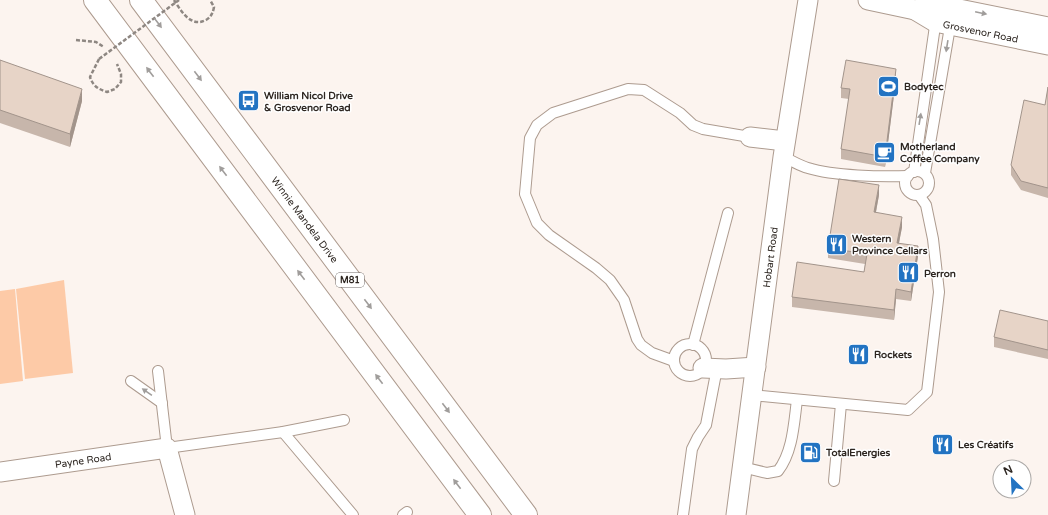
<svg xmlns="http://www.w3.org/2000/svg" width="1048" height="515" viewBox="0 0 1048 515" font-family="'Varela Round',sans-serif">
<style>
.grass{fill:#fdcaa7}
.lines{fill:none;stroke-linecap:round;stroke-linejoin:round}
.lane-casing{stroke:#ad9b8f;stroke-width:12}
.street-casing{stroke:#ad9b8f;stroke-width:21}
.primary-casing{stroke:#ad9b8f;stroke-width:24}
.path{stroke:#8e8782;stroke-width:2.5;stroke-dasharray:4 2;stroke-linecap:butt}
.lane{stroke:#fff;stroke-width:10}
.street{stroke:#fff;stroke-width:19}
.primary{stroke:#fff;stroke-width:22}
.path-bridge{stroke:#8e8782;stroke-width:2.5;stroke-dasharray:4 2;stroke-linecap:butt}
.wall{fill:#c7b6ab}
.shaded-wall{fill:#a2948b}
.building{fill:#e7d4c7;stroke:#a2948b}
.oneway{fill:#a09d9b}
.labels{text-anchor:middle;stroke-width:3;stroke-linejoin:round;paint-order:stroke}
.shield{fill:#fff;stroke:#6c6764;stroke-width:1}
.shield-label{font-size:9px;font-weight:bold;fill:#2d2621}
.street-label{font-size:10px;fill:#2d2621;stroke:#fff}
.poi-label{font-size:10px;font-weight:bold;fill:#2d2621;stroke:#fff;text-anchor:start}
</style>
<rect width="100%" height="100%" fill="#fcf4ef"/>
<g class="grass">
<polygon points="64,280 73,373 25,379 16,289"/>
<polygon points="15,289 23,381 0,384 0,291"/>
</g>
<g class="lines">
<defs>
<g id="lane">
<path d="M783 157C791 160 800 166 808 168 834 176 881 177 908 176"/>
<circle cx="917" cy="183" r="12"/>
<polyline points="914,172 936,19"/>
<polyline points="925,173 951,21"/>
<circle cx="690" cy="360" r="16"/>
<polyline points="693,345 728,213"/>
<polyline points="674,361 652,353 641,345 637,339 624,300 610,280 596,268 549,235 537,223 525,194 530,138 537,125 553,113 628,89 644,90 680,113 693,125 703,129 750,137"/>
<polyline points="158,371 167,448 283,432 344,420"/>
<polyline points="131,381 162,403"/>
<polyline points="752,395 908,410 927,392 939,292 933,239 926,205 919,195"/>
<polyline points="283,432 353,515"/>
<path d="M742 467 767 473 778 471C793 452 794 422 797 400"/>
<polyline points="834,481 841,404"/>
<polyline points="403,515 407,512"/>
<polyline points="683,515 692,449 698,437 706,425 717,368"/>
</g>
<g id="street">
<path id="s1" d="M868 0 915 10 935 22 1048 45"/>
<polyline points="915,10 939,5 1048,27"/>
<polyline points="750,137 785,141"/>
<polyline points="703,368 726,369 756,367"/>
<path id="s2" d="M0 472 167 448 185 515"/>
<path id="s3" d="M736 515 783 157 808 0"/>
</g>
<g id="primary">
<polyline points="95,0 480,515"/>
<path id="s4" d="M141 0 526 515"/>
</g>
</defs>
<use href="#lane" class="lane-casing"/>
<use href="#street" class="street-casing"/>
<use href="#primary" class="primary-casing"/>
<g class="path">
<path d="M174 0C181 11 191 28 206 20 211 17 213 13 214 7L210 0"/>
<polyline points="76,40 96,42 104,47"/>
<path d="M99 59 90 77C93 86 98 89 107 92L115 89 121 82V74L117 64"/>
</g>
<use href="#lane" class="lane"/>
<use href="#street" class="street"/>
<use href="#primary" class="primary"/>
<polyline class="path-bridge" points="99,59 179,0"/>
</g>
<g class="wall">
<polygon points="0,60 82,101 70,147 0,123"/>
<polygon points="896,79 885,167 841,159 841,149 849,99 841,98 841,88"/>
<polygon points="1048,87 1048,198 1021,190 1011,175 1011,165 1045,105"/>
<polygon points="879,195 876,212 902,227 899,243 918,256 911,301 896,299 894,320 792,307 792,297 864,272 865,264 828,258 828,248"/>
<polygon points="1048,321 1048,359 994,347 994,337"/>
</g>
<g class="shaded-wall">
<polygon points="896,69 896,79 885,167 885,157"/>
<polygon points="82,89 82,101 70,147 70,134"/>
<polygon points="879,185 879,195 874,222 874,212"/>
<polygon points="902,217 902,227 897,253 897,243"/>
<polygon points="918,246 918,256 911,301 911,292"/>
<polygon points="896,289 896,299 894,320 894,310"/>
</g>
<g class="building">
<polygon points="0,60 82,89 70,134 0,110"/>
<polygon points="846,60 896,69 885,157 841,149 850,89 841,88"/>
<polygon points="1048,87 1048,188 1021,181 1011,165 1024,100 1045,105"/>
<polygon points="839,179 879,185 874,212 902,217 897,243 918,246 911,292 896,289 894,310 792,297 797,262 864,272 867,254 828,248"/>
<polygon points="1000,310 1048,321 1048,350 994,337"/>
</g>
<defs><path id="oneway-solid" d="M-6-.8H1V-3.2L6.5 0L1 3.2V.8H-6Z"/></defs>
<g class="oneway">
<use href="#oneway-solid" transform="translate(981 13) rotate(12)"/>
<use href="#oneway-solid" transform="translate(158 23) rotate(53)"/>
<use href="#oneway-solid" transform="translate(947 46) rotate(99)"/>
<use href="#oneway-solid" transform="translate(150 72) rotate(-127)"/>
<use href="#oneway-solid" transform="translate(198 76) rotate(53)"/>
<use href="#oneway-solid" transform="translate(920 119) rotate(-81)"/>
<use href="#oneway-solid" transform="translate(223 171) rotate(-127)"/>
<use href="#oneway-solid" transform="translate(301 275) rotate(-127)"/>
<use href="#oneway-solid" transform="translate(368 304) rotate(53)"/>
<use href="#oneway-solid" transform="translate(379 379) rotate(-127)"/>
<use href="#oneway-solid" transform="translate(147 392) rotate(-145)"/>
<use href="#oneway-solid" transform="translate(446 408) rotate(53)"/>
<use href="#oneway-solid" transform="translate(457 484) rotate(-127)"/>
</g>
<defs>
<symbol id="stadium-square" viewBox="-11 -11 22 22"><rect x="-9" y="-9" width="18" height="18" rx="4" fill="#2273c2" stroke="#fff"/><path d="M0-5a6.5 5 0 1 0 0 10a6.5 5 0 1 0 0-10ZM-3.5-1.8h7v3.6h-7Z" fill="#fff"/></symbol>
<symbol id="bus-square" viewBox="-11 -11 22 22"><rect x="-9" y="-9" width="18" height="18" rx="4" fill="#2273c2" stroke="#fff"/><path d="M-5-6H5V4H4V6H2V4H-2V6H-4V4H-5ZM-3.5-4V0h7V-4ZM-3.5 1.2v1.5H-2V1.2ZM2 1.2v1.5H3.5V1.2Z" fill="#fff"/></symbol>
<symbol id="cafe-square" viewBox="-11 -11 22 22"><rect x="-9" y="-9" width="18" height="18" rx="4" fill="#2273c2" stroke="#fff"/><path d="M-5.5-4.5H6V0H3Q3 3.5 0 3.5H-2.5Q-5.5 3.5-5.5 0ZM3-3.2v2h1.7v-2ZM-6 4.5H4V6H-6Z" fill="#fff"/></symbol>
<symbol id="restaurant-square" viewBox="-11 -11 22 22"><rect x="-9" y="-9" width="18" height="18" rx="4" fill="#2273c2" stroke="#fff"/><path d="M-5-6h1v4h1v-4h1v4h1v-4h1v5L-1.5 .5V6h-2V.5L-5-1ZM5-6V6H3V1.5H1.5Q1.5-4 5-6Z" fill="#fff"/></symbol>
<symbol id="fuel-square" viewBox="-11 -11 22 22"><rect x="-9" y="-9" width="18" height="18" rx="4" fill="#2273c2" stroke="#fff"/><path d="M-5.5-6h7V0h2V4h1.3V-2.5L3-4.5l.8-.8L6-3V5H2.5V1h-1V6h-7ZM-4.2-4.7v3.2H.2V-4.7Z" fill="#fff"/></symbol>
</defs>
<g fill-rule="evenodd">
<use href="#stadium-square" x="876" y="74" width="25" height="25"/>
<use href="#bus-square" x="236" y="88" width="25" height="25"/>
<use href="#cafe-square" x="872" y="140" width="25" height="25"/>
<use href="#restaurant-square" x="824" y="232" width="25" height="25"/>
<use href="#restaurant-square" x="896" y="260" width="25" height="25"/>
<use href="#restaurant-square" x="846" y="342" width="25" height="25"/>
<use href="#restaurant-square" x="930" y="432" width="25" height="25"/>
<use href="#fuel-square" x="798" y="440" width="25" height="25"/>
</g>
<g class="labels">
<rect class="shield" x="336" y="273" width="28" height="14" rx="3"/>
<g class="shield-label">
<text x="350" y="283">M81</text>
</g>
<g class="street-label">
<text dy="4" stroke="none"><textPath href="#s1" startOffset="118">Grosvenor Road</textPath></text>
<text dy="4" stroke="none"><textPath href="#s4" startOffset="274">Winnie Mandela Drive</textPath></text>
<text dy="4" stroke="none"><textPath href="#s3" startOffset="260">Hobart Road</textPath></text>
<text dy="4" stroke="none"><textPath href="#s2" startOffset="84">Payne Road</textPath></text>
</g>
<g class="poi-label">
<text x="904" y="90">Bodytec</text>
<text x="264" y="99">William Nicol Drive<tspan x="264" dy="12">&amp; Grosvenor Road</tspan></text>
<text x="900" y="150">Motherland<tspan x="900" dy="12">Coffee Company</tspan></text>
<text x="852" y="242">Western<tspan x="852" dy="12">Province Cellars</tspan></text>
<text x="924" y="277">Perron</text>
<text x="874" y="358">Rockets</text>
<text x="958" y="448">Les Créatifs</text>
<text x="826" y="456">TotalEnergies</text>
</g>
</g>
<g transform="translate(1012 479) rotate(336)"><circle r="19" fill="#ffffff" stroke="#aba8a6"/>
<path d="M0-3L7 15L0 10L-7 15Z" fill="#2273c2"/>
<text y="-6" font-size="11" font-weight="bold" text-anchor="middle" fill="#2d2621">N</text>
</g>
</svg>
